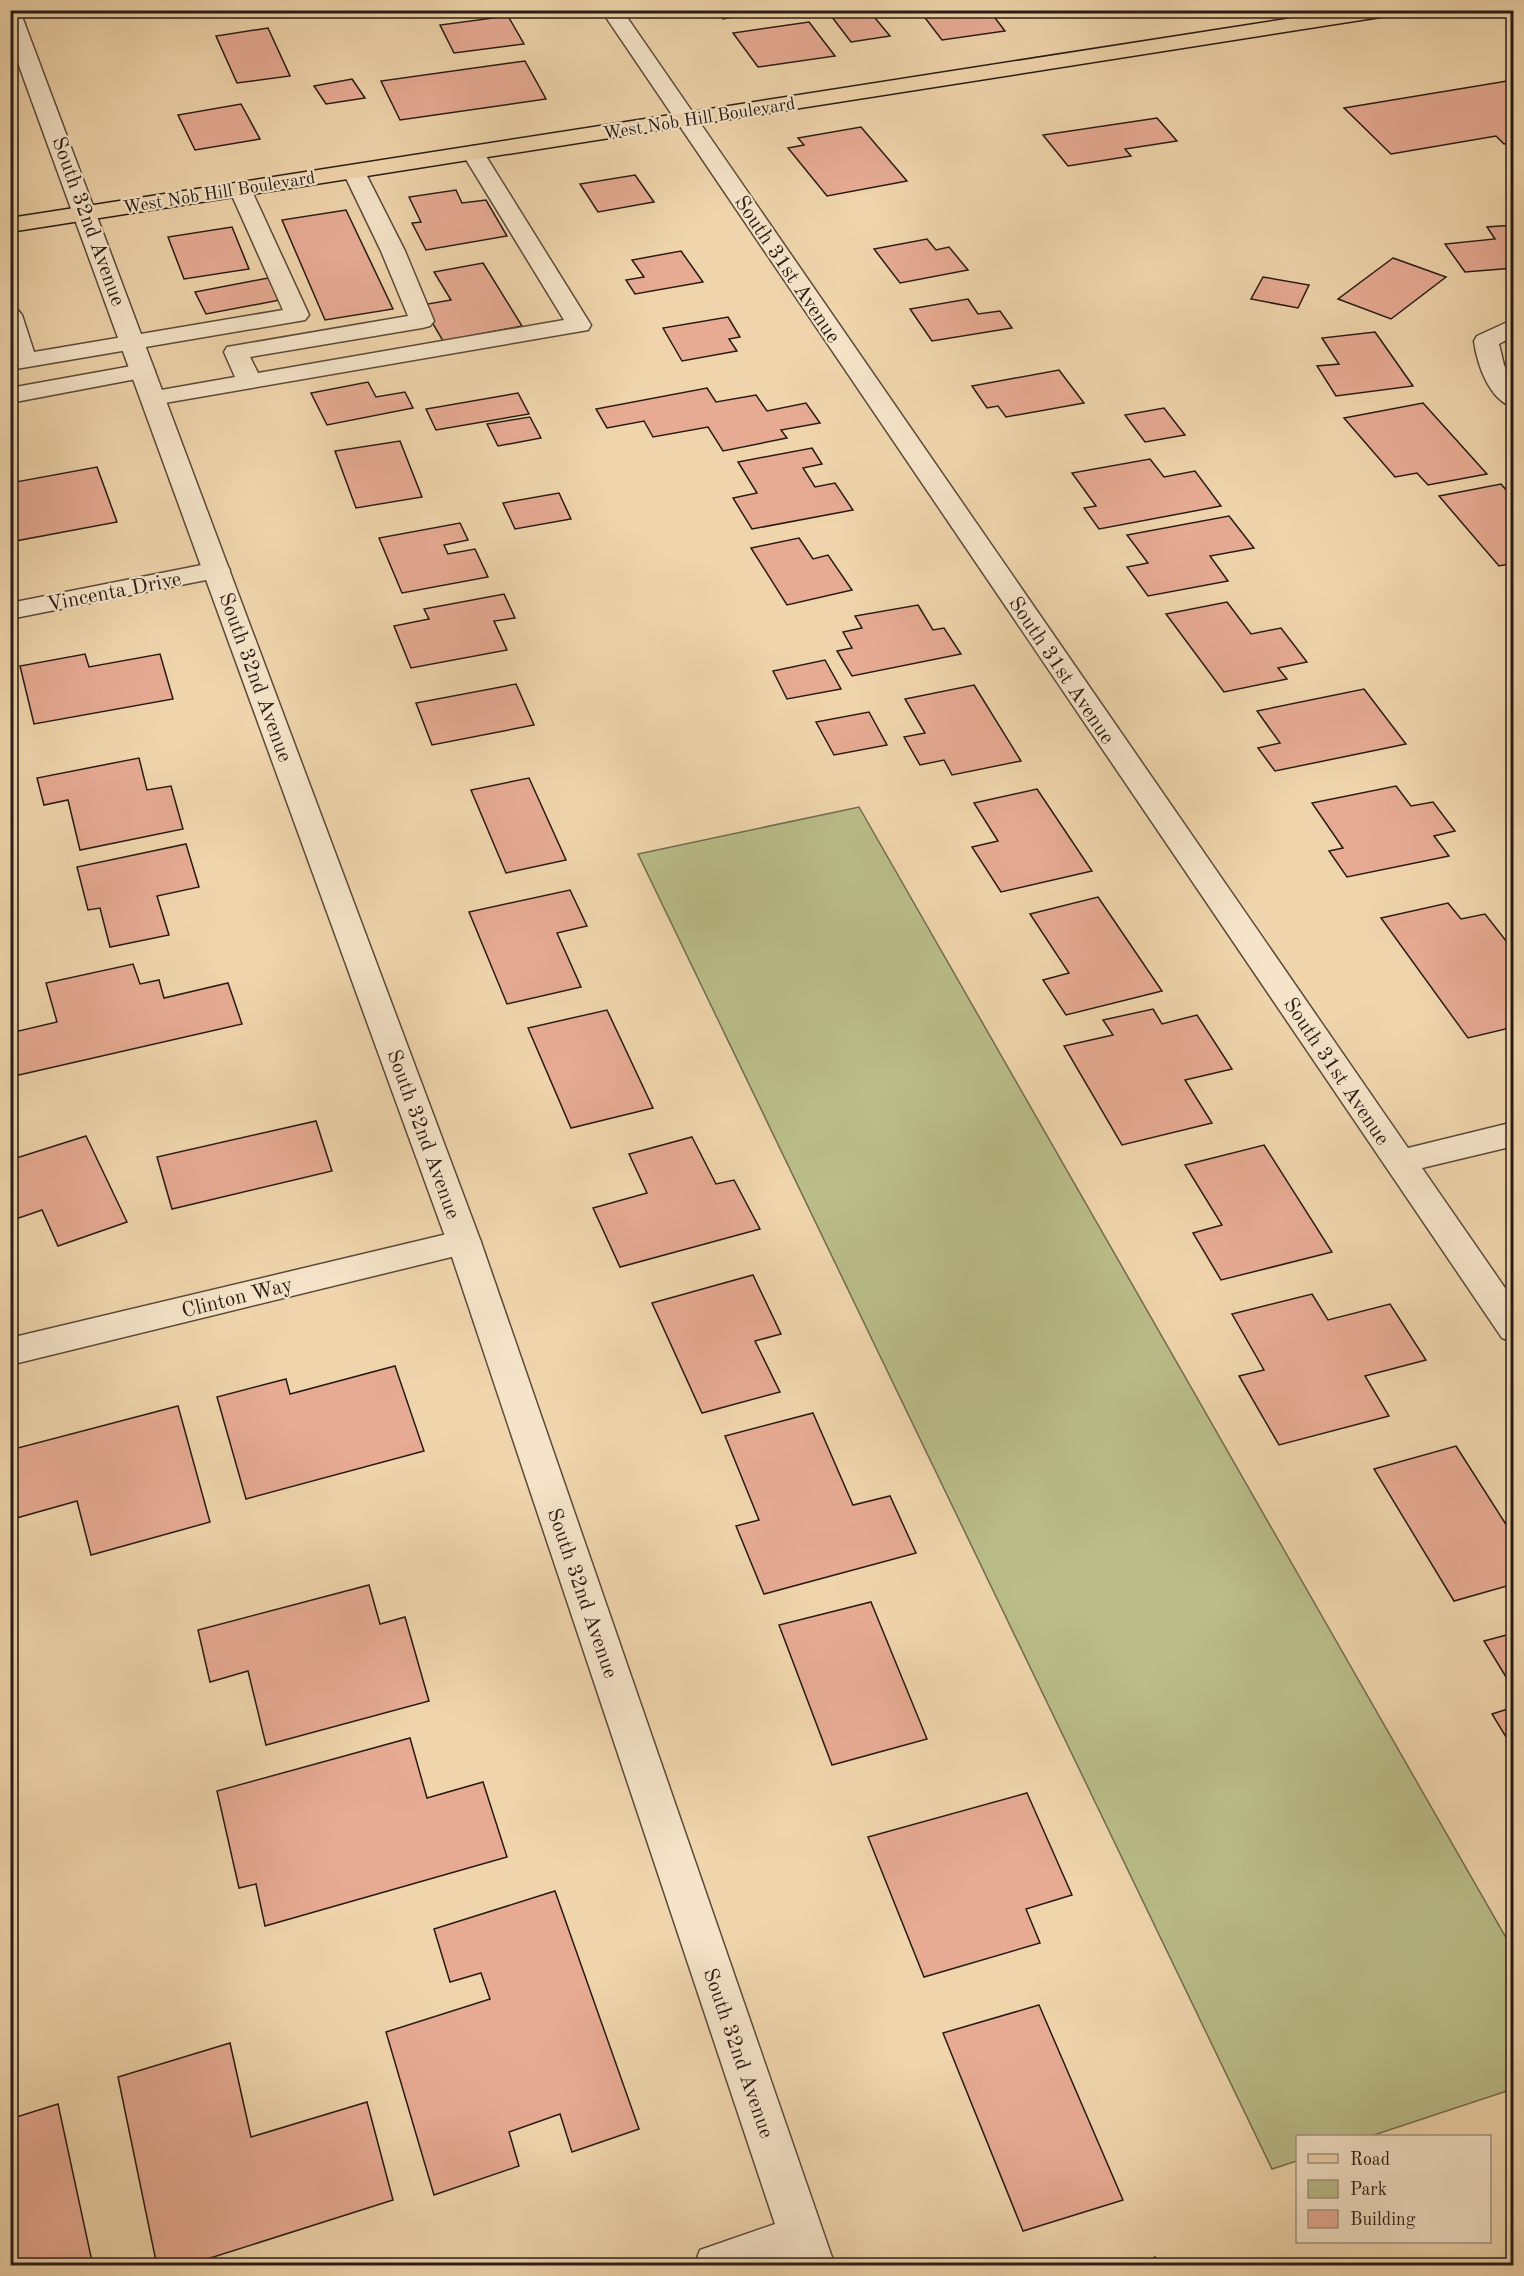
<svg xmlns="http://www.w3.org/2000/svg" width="1524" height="2276" viewBox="0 0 1524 2276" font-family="'Old Standard TT',serif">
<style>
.green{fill:#babd89;stroke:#716c4e;stroke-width:1.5}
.building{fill:#e7ab94;stroke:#281b14;stroke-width:1.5}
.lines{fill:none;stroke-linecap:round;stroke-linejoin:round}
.service-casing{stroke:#5a4a3a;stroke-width:3}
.minor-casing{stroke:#5a4a3a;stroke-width:3}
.tertiary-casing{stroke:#5a4a3a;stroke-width:3}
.primary-casing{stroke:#281b14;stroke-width:3}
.service{fill:#f5e4c9;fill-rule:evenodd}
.minor{fill:#f5e4c9;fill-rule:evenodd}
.tertiary{fill:#f5e4c9;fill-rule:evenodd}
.primary{fill:#f0d5ac;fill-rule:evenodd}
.labels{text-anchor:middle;stroke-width:4.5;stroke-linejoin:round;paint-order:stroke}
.far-street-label{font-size:18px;fill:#281b14;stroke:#f5e4c9}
.street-label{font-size:21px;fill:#281b14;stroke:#f5e4c9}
</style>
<rect width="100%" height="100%" fill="#f0d5ac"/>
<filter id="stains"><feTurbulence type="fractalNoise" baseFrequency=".00333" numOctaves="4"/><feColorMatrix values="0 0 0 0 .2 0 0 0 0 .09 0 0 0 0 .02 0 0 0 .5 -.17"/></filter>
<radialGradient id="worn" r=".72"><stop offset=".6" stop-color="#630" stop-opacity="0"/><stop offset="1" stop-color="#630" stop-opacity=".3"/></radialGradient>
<polygon class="green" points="859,807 1513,1950 1513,2089 1371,2136 1298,2136 1297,2161 1272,2169 638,854"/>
<g class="building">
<polygon points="716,10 770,10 723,19"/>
<polygon points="919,10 989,10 1005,31 942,40"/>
<polygon points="870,12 890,36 851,42 832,17"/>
<polygon points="508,16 524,44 454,53 440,25"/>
<polygon points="809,22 835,56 758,67 733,33"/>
<polygon points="268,28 290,76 237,83 216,36"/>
<polygon points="525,61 546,99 400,120 381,81"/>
<polygon points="352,79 365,98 326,104 314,86"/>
<polygon points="1507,81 1514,87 1514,142 1504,144 1496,136 1391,154 1344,108"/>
<polygon points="241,104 260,139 195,150 178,115"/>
<polygon points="1157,118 1177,141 1125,149 1131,156 1068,166 1043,135"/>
<polygon points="861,127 907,181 827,196 788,148 804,145 798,138"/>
<polygon points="635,175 654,202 598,212 580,184"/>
<polygon points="456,190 462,203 486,200 507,236 426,250 412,223 421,222 409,197"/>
<polygon points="346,210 393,309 325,320 282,220"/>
<polygon points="1514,225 1514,268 1465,272 1445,244 1495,239 1487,227"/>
<polygon points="232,227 249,269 184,279 168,237"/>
<polygon points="927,239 936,250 949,247 968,270 900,283 874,249"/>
<polygon points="681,251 703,282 635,294 626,280 644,277 632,260"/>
<polygon points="1393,258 1446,277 1391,319 1338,299"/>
<polygon points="483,263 522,326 443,341 422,305 451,300 434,272"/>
<polygon points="1263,277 1309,285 1298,308 1251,299"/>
<polygon points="268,278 280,300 206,314 195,292"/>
<polygon points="968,299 978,314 1000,311 1012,328 932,341 910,309"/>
<polygon points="728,317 740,337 729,339 737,351 682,361 663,328"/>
<polygon points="1375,332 1413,386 1336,396 1317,366 1339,364 1322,338"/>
<polygon points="1059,370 1084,403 1006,417 998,406 987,408 972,386"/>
<polygon points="368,382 376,397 405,392 413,408 327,425 311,393"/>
<polygon points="707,388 716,402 756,395 767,411 806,403 820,423 781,430 787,438 723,451 708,427 653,437 644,421 607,428 596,409"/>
<polygon points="518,393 529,414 436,430 426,409"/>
<polygon points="1423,403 1487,474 1428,485 1417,473 1395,477 1344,418"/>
<polygon points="1164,408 1185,435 1145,442 1125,415"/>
<polygon points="530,417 541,438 498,446 487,424"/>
<polygon points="400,441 422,497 356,508 335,451"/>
<polygon points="812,448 822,464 803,468 815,487 835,483 853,510 752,529 733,498 757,493 738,462"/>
<polygon points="1150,459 1164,477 1195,471 1221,506 1099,529 1084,508 1096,506 1072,473"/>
<polygon points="97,467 117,522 10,542 10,483"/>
<polygon points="1501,484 1514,499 1514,563 1499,566 1439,496"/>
<polygon points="559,493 571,519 515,529 503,503"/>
<polygon points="1229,516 1254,548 1210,556 1228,581 1148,596 1127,567 1148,563 1127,535"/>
<polygon points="460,523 468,540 444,545 448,554 475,549 488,577 402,593 379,538"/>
<polygon points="799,538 813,559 828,555 852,590 787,605 751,548"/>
<polygon points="504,594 515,618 494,621 507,650 411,668 394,626 429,619 424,609"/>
<polygon points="1227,602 1251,634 1281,628 1307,662 1278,668 1287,679 1224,692 1166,614"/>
<polygon points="918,605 933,630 944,628 961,654 852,676 837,651 852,648 843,632 862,628 855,616"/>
<polygon points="85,654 89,667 160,654 173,699 34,724 20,666"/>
<polygon points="825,660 841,689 787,699 773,671"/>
<polygon points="516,684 534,725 432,745 416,703"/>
<polygon points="974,685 1021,761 952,775 944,760 920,765 904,737 925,733 905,699"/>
<polygon points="1364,689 1406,744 1275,771 1258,748 1280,743 1257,711"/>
<polygon points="869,712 887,745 834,755 816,722"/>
<polygon points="139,758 147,790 171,786 183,829 80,850 68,800 44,805 37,778"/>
<polygon points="529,778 566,860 506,873 471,790"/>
<polygon points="1396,786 1411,806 1433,802 1455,831 1434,836 1449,856 1347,877 1329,851 1343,848 1312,803"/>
<polygon points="1037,789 1092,871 1001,892 972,847 998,841 974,803"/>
<polygon points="186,844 199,887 157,896 169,935 110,947 100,908 88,910 77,867"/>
<polygon points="570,890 587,926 557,933 581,987 507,1004 469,912"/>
<polygon points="1098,897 1162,991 1066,1015 1043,980 1069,973 1030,914"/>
<polygon points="1448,903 1461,919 1485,914 1514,951 1514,1027 1468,1038 1381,918"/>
<polygon points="133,964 140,984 159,980 164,998 228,983 242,1024 10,1077 10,1033 57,1022 46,983"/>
<polygon points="1153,1009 1162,1024 1197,1015 1232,1069 1185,1080 1212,1123 1122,1145 1064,1046 1113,1035 1103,1020"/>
<polygon points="607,1010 653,1108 571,1128 528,1028"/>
<polygon points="316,1121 332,1171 172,1209 157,1157"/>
<polygon points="86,1136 127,1222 58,1246 42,1210 10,1221 10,1160"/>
<polygon points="692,1137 716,1184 734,1180 760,1229 620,1267 593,1208 647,1193 629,1154"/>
<polygon points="1264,1145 1332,1252 1221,1280 1193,1233 1222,1225 1185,1165"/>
<polygon points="753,1275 781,1334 755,1341 780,1392 702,1413 652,1303"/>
<polygon points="1312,1294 1328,1320 1390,1304 1426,1360 1365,1376 1389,1416 1279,1445 1239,1376 1264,1370 1232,1314"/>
<polygon points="395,1366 424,1451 246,1499 217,1397 286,1379 290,1394"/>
<polygon points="178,1406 210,1522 91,1555 77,1501 13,1519 10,1506 10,1450"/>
<polygon points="813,1413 853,1505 890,1496 916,1553 764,1594 736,1526 759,1520 725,1436"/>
<polygon points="1456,1446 1514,1537 1514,1584 1454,1601 1374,1469"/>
<polygon points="369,1585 380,1624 405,1617 429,1701 266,1745 248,1671 210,1682 198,1630"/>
<polygon points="871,1602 927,1739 832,1765 779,1625"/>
<polygon points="1514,1633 1514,1690 1484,1641"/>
<polygon points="1514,1707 1514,1750 1492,1714"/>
<polygon points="410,1738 427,1798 483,1782 507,1857 265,1926 256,1884 239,1888 217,1791"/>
<polygon points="1027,1793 1072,1895 1026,1909 1040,1943 924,1977 868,1837"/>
<polygon points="555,1891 639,2129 572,2152 560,2114 509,2132 519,2166 434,2195 386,2032 490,1999 481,1973 450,1982 434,1929"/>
<polygon points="1039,2005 1123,2200 1023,2231 943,2033"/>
<polygon points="230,2043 251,2137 367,2102 393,2200 185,2266 157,2266 118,2077"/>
<polygon points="58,2104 93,2266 10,2266 10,2119"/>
<polygon points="1155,2257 1161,2266 1140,2266"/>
</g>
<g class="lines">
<defs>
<g id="service">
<polygon points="473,146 481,148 484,153 591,325 588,330 153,405 144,403 141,398 144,393 235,377 224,352 227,347 408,316 381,251 343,172 346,167 354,165 362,167 365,172 405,251 434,321 430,326 422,328 250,357 258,373 564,320 462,153 465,148"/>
<polygon points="240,182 248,184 251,189 309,315 305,320 10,370 10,308 18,310 22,315 34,352 283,310 229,189 232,184"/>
<polygon points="143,364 152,366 155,371 152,376 10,403 10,388"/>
</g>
<g id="minor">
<polygon points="601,10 622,10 1408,1148 1514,1122 1514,1146 1422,1168 1514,1301 1514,1342 1502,1338"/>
<path d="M1514 319V336L1499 344 1504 365 1514 384V407C1489 401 1477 363 1474 341L1477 336Z"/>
<polygon points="217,562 226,564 230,570 226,576 10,619 10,603"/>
<polygon points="464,1230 476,1233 481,1242 476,1251 10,1365 10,1338"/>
<polygon points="801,2215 817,2222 824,2237 817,2252 782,2266 694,2266 700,2250"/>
</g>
<polygon id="tertiary" points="10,10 20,11 481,1242 835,2266 789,2266 447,1242 10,41"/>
<polygon id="primary" points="1344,10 1397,10 1394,14 1387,16 10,232 10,218"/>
</defs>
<use href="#service" class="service-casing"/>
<use href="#minor" class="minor-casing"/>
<use href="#tertiary" class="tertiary-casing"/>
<use href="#primary" class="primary-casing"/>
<use href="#service" class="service"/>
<use href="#minor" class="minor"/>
<use href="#tertiary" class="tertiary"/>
<use href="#primary" class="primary"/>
</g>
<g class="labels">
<g class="far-street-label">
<text transform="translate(699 118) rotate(-9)" y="6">West Nob Hill Boulevard</text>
<text transform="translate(219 192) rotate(-9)" y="6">West Nob Hill Boulevard</text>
</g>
<g class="street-label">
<text transform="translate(89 221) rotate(70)" y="7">South 32nd Avenue</text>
<text transform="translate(788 269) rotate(56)" y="7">South 31st Avenue</text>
<text transform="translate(114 591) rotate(-11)" y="7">Vincenta Drive</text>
<text transform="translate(1062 670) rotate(56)" y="7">South 31st Avenue</text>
<text transform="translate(256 677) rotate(70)" y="7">South 32nd Avenue</text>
<text transform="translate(1337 1071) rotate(56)" y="7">South 31st Avenue</text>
<text transform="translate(424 1134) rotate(70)" y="7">South 32nd Avenue</text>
<text transform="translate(237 1297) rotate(-14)" y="7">Clinton Way</text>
<text transform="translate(583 1593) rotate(71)" y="7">South 32nd Avenue</text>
<text transform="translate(739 2053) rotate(71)" y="7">South 32nd Avenue</text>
</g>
</g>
<rect width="1524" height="2276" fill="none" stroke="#f0d5ac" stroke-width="36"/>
<rect x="12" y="12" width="1500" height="2252" fill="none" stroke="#281b14" stroke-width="3"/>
<rect x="18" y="18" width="1488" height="2240" fill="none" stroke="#281b14" stroke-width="1.5"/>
<rect x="1296" y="2135" width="195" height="108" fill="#f5e4c9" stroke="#a39481" stroke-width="1.5"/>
<rect x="1308" y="2154" width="30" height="9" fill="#f0d5ac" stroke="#a39481" stroke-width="1.5"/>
<text x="1350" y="2165" font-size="18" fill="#281b14">Road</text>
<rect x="1308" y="2180" width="30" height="18" fill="#babd89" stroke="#a39481" stroke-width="1.5"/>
<text x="1350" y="2195" font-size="18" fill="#281b14">Park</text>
<rect x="1308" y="2210" width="30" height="18" fill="#e7ab94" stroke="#a39481" stroke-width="1.5"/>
<text x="1350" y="2225" font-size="18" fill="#281b14">Building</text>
<rect width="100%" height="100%" filter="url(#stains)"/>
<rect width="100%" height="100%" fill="url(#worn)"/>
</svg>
